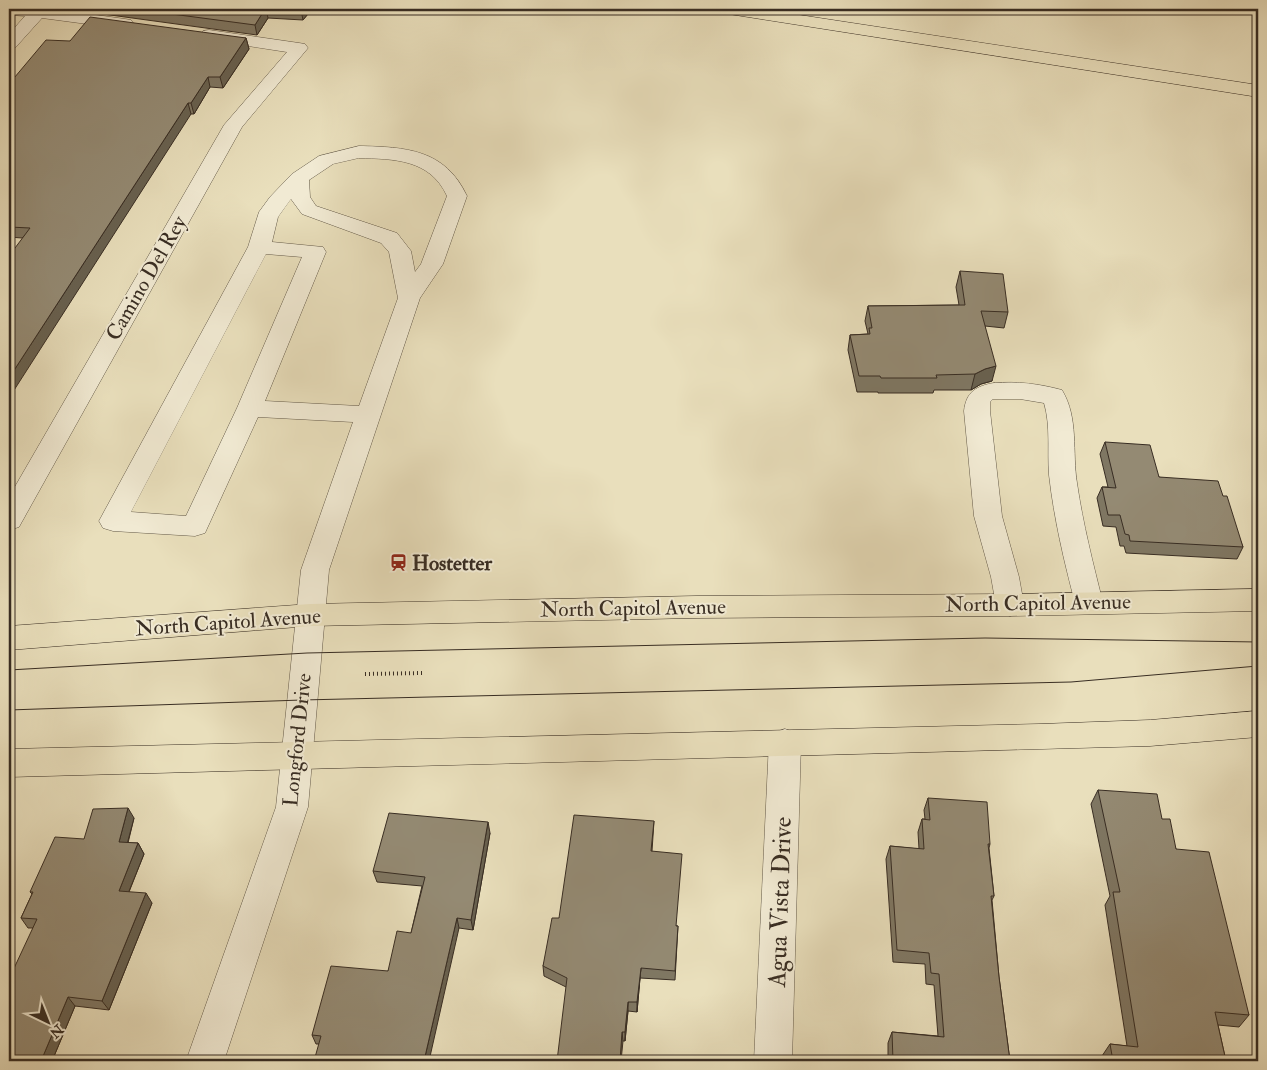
<svg xmlns="http://www.w3.org/2000/svg" width="1267" height="1070" viewBox="0 0 1267 1070" font-family="'IM FELL Double Pica',serif">
<style>
.lines{fill:none;stroke-linecap:round;stroke-linejoin:round}
.minor-casing{stroke:#645a49;stroke-width:1}
.major-casing{stroke:#382d23;stroke-width:1}
.highway-casing{stroke:#382d23;stroke-width:1}
.path{stroke:#382d23;stroke-width:4;stroke-dasharray:1 3;stroke-linecap:butt}
.minor{fill:#f1ead3;fill-rule:evenodd}
.major{fill:#e9dfbc;fill-rule:evenodd}
.highway{fill:#e9dfbc;fill-rule:evenodd}
.tram{stroke:#382d23;stroke-width:1}
.wall{fill:#7f7763;stroke:#382d23}
.shaded-wall{fill:#686150;stroke:#382d23}
.building{fill:#948a73;stroke:#382d23}
.labels{text-anchor:middle;stroke-width:4;stroke-linejoin:round;paint-order:stroke}
.street-label{font-size:21px;fill:#382d23;stroke:#f1ead3}
.poi-label{font-size:21px;font-weight:bold;fill:#382d23;stroke:#f1ead3;text-anchor:start}
.near-street-label{font-size:25px;fill:#382d23;stroke:#f1ead3}
</style>
<rect width="100%" height="100%" fill="#e9dfbc"/>
<filter id="stains"><feTurbulence type="fractalNoise" baseFrequency=".004" numOctaves="4"/><feColorMatrix values="0 0 0 0 .2 0 0 0 0 .09 0 0 0 0 .02 0 0 0 .5 -.17"/></filter>
<radialGradient id="worn" r=".72"><stop offset=".6" stop-color="#630" stop-opacity="0"/><stop offset="1" stop-color="#630" stop-opacity=".3"/></radialGradient>
<g class="lines">
<defs>
<g id="minor">
<polygon points="9,9 52,9 125,19 131,20 134,24 131,28 125,29 42,18 15,48 9,49 9,34 25,16 9,15"/>
<polygon points="209,30 299,43 305,44 308,48 242,127 19,527 9,530 9,497 224,125 287,52 203,39 200,35 203,31"/>
<path d="M359 146C406 147 445 149 467 196L443 264 420 298 329 570 308 807 224 1061H186L276 807 301 570 353 422 258 417 205 533 195 536 113 531 103 528 99 521 248 247 259 212 270 197 292 174 319 156ZM359 158C394 159 430 159 447 196L421 264 415 272 411 251 397 233 316 206 310 197 309 180 333 164ZM291 199 302 214 381 243 389 252 398 298 359 406 265 401 326 252 323 247 272 242 278 217ZM266 254 302 257 237 408 186 516 131 512Z"/>
<path d="M994 383C1017 381 1040 384 1062 390 1079 418 1072 452 1077 483 1083 524 1093 563 1103 603L1099 611 1089 614 1079 611 1075 603C1064 561 1054 519 1049 475 1047 451 1051 427 1044 403L1020 399H993L990 402V411L1002 516 1019 577 1024 605 1020 613 1010 616 1000 613 996 605 991 577 974 516 964 411C966 392 976 386 994 383Z"/>
<polygon points="785,729 796,733 801,742 792,1061 754,1061 769,742 774,733"/>
</g>
<g id="major">
<polygon points="1258,589 1258,611 1010,616 696,618 310,626 9,650 9,626 310,604 696,596 1010,594"/>
<polygon points="1258,711 1258,737 1150,746 9,777 9,749 1040,724 1150,720"/>
</g>
<polygon id="highway" points="721,9 760,9 1258,85 1258,97 729,14 723,13"/>
</defs>
<use href="#minor" class="minor-casing"/>
<use href="#major" class="major-casing"/>
<use href="#highway" class="highway-casing"/>
<polyline class="path" points="365,674 423,673"/>
<use href="#minor" class="minor"/>
<use href="#major" class="major"/>
<use href="#highway" class="highway"/>
<g class="tram">
<polyline points="9,670 307,653 985,638 1258,642"/>
<polyline points="9,710 302,700 1071,682 1258,666"/>
</g>
</g>
<g class="wall">
<polygon points="102,9 312,9 303,20 268,18 257,35 103,14"/>
<polygon points="246,38 249,49 223,88 210,87 194,114 191,114 22,238 9,237 9,84 70,41"/>
<polygon points="960,271 1008,312 1004,328 985,326 992,381 981,384 971,390 934,390 933,393 878,393 878,392 857,392 848,350 850,335 868,334 865,321 868,306 959,305 956,287"/>
<polygon points="1105,442 1159,477 1223,496 1243,547 1237,559 1126,553 1124,546 1120,546 1116,527 1103,526 1097,498 1102,487 1108,487 1100,454"/>
<polygon points="1098,790 1162,819 1176,849 1249,1015 1239,1027 1218,1025 1226,1061 1103,1061 1102,1056 1110,1044 1127,1046 1105,905 1110,896 1091,804"/>
<polygon points="928,798 990,844 989,848 994,896 992,900 999,977 1010,1061 888,1061 888,1043 892,1032 938,1036 934,985 926,984 925,964 893,962 886,859 890,846 919,849 918,832 922,819 925,819 924,810"/>
<polygon points="134,818 128,843 138,843 144,854 129,892 152,903 109,1010 75,1006 52,1061 9,1061 33,928 28,928 21,918 32,894 30,892 84,839"/>
<polygon points="654,821 652,851 676,926 678,926 675,980 640,978 637,1012 628,1011 625,1041 623,1041 566,987 544,976 543,966 559,918"/>
<polygon points="490,833 473,930 459,928 319,1044 316,1044 312,1035 388,971 411,933 422,886 377,882 373,871"/>
</g>
<g class="shaded-wall">
<polygon points="265,9 266,9 268,18 257,35 255,25"/>
<polygon points="302,9 312,9 303,20 301,10"/>
<polygon points="246,38 249,49 223,88 220,77"/>
<polygon points="208,77 210,87 194,114 191,103"/>
<polygon points="188,103 191,114 9,398 9,378"/>
<polygon points="996,366 992,381 981,384 971,390 975,374 985,369"/>
<polygon points="128,808 134,818 125,852 119,842"/>
<polygon points="488,822 490,833 473,930 471,920"/>
<polygon points="138,843 144,854 125,901 119,891"/>
<polygon points="146,893 152,903 109,1010 102,1001"/>
<polygon points="457,918 459,928 429,1061 424,1061"/>
<polygon points="641,968 640,978 637,1012 637,1002"/>
<polygon points="68,997 75,1006 52,1061 41,1061"/>
<polygon points="628,1002 628,1011 625,1041 625,1032"/>
<polygon points="622,1032 623,1041 621,1061 620,1061"/>
</g>
<g class="building">
<polygon points="134,9 265,9 255,25"/>
<polygon points="281,9 302,9 301,10"/>
<polygon points="90,17 246,38 220,77 208,77 191,103 188,103 9,378 9,256 30,228 9,227 9,84 46,40 70,41"/>
<polygon points="960,271 1003,274 1008,312 981,311 996,366 985,369 975,374 936,375 937,378 881,378 880,376 859,376 850,335 870,334 869,328 872,328 868,306 965,305"/>
<polygon points="1105,442 1150,445 1159,477 1218,481 1223,496 1227,496 1243,547 1130,541 1129,535 1125,534 1120,515 1108,515 1102,487 1116,488"/>
<polygon points="1098,790 1157,794 1162,819 1170,819 1176,849 1209,852 1249,1015 1215,1012 1226,1061 1113,1061 1110,1044 1138,1047 1113,892 1120,892"/>
<polygon points="928,798 987,802 990,844 988,844 994,896 991,896 999,977 1010,1061 893,1061 892,1032 944,1037 939,974 931,973 929,953 897,950 890,846 924,849 922,819 930,820"/>
<polygon points="128,808 119,842 138,843 119,891 146,893 102,1001 68,997 41,1061 9,1061 9,979 37,919 21,918 33,892 30,892 55,837 84,839 93,809"/>
<polygon points="389,813 488,822 471,920 457,918 424,1061 314,1061 321,1036 312,1035 331,966 388,971 397,931 411,933 425,877 373,871"/>
<polygon points="574,815 654,821 651,851 682,854 676,926 678,926 675,971 641,968 637,1002 628,1002 625,1032 622,1032 620,1061 557,1061 567,978 543,966 552,918 559,918"/>
</g>
<defs>
<symbol id="station-bare" viewBox="-9 -9 18 18"><path d="M-3-6H3Q5-6 5-4V2Q5 4 3 4L4.5 6H3L1.5 4h-3L-3 6H-4.5L-3 4Q-5 4-5 2V-4Q-5-6-3-6ZM-3.5-4v3h7v-3ZM-3.5 1v1.5H-2V1ZM2 1v1.5H3.5V1Z" fill="#8f2418" stroke="#f1ead3" stroke-width="2.5" paint-order="stroke"/></symbol>
</defs>
<g fill-rule="evenodd">
<use href="#station-bare" x="386" y="550" width="25" height="25"/>
</g>
<g class="labels">
<g class="street-label">
<text transform="translate(146 278) rotate(-60)" y="7">Camino Del Rey</text>
<text transform="translate(1038 603) rotate(-1)" y="7">North Capitol Avenue</text>
<text transform="translate(633 608) rotate(-1)" y="7">North Capitol Avenue</text>
<text transform="translate(228 622) rotate(-4)" y="7">North Capitol Avenue</text>
<text transform="translate(297 740) rotate(-84)" y="7">Longford Drive</text>
</g>
<g class="poi-label">
<text x="412" y="570">Hostetter</text>
</g>
<g class="near-street-label">
<text transform="translate(779 902) rotate(-88)" y="9">Agua Vista Drive</text>
</g>
</g>
<rect width="1267" height="1070" fill="none" stroke="#e9dfbc" stroke-width="30"/>
<rect x="10" y="10" width="1247" height="1050" fill="none" stroke="#382d23" stroke-width="2.5"/>
<rect x="15" y="15" width="1237" height="1040" fill="none" stroke="#382d23"/>
<g transform="translate(48 1022) rotate(137)" stroke="#f1ead3" stroke-width="4" paint-order="stroke">
<path d="M0-4L9 19L0 12L-9 19Z" fill="#382d23"/>
<text y="-8" font-size="14" font-weight="bold" text-anchor="middle" fill="#382d23">N</text>
</g>
<rect width="100%" height="100%" filter="url(#stains)"/>
<rect width="100%" height="100%" fill="url(#worn)"/>
</svg>
